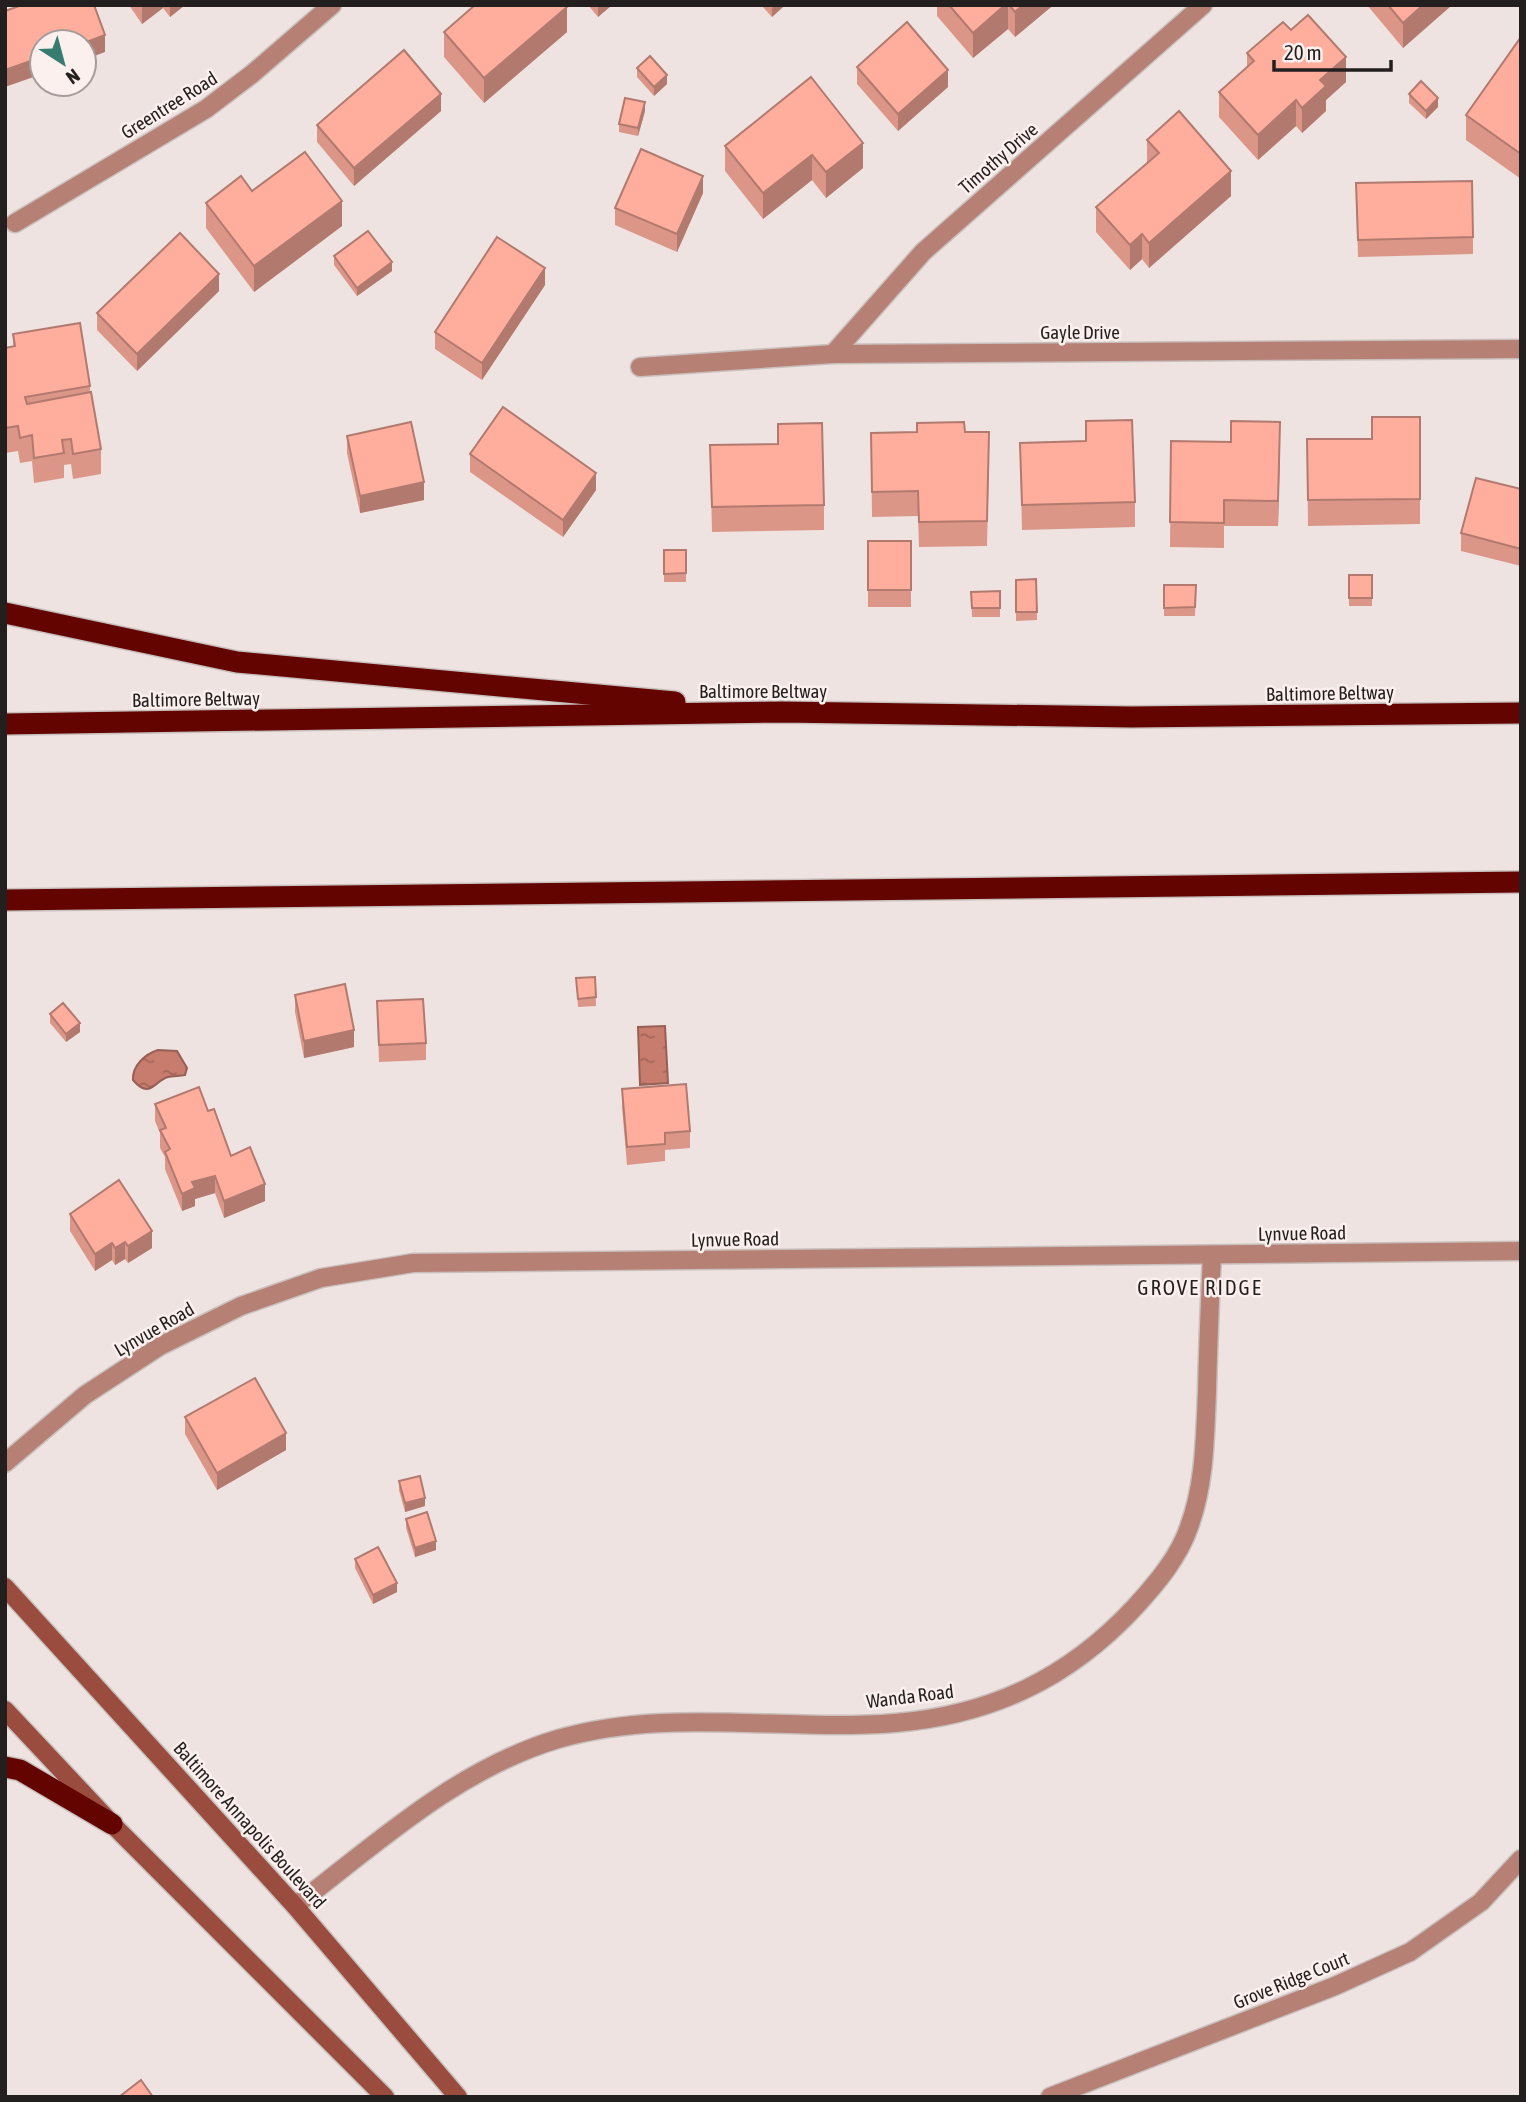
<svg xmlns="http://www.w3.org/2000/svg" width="1526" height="2102" viewBox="0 0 1526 2102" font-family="'Asap Condensed',sans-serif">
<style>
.water{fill:url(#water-ripples);stroke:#966056;stroke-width:2}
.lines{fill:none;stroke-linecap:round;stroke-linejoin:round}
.minor-casing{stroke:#c9c0be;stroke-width:21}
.secondary-casing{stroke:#c9c0be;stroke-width:21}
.motorway-casing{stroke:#c9c0be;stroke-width:24}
.minor{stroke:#b78075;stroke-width:18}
.secondary{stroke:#9a4c3e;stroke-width:18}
.motorway{stroke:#630400;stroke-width:21}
.wall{fill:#db9688}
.shaded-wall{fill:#b27a6f}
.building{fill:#ffae9e;stroke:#b27a6f;stroke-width:2}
.labels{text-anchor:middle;stroke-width:5;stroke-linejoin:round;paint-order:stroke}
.street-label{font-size:19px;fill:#231f1f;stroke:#fcf0ee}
.neighbourhood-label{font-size:21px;letter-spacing:2px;fill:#231f1f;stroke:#fcf0ee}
</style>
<defs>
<pattern id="water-ripples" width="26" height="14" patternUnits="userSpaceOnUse" patternTransform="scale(1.75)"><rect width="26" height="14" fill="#c87c6d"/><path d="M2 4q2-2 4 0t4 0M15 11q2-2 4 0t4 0" fill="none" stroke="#a26559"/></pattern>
</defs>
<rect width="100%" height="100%" fill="#eee3e1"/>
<g class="water">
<polygon points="665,1026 668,1083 640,1085 638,1027"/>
<path d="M158 1050 177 1051 187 1068 185 1075C179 1076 174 1076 168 1077 154 1081 150 1100 133 1080 132 1066 145 1054 158 1050Z"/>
</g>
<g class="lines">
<defs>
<g id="minor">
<polyline points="15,223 206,109 252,74 332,5"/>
<polyline points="833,354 923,252 1203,5"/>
<polyline points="640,367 833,354 1521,349"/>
<polyline points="5,1463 85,1395 160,1346 241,1306 321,1278 413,1263 1521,1251"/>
<path d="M295 1906C376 1844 457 1769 558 1739 667 1707 784 1732 895 1723 992 1715 1069 1678 1135 1607 1156 1584 1179 1557 1189 1527 1205 1484 1205 1436 1207 1392 1208 1346 1210 1300 1212 1255"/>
<polyline points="1050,2097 1335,1986 1410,1952 1481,1902 1521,1859"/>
</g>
<g id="secondary">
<polyline points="5,1587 295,1906 458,2097"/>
<polyline points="5,1710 112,1824 385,2097"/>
</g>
<g id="motorway">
<polyline points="5,613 237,662 675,702"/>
<polyline points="5,724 782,712 1131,717 1521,713"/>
<polyline points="5,900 1521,882"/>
<polyline points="5,1767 20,1770 112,1824"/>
</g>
</defs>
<use href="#minor" class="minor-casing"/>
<use href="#secondary" class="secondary-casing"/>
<use href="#motorway" class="motorway-casing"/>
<use href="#minor" class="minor"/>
<use href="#secondary" class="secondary"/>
<use href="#motorway" class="motorway"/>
</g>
<g class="wall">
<polygon points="129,5 185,5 170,17 163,8 142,24"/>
<polygon points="588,5 612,5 598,17"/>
<polygon points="761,5 784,5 784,6 772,17"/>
<polygon points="937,5 1051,5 1051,7 1015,37 1008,29 973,58 937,16"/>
<polygon points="1367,5 1452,5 1403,48"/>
<polygon points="1291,30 1346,82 1326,100 1326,111 1302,133 1296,126 1258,160 1219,117 1219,92 1247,67 1247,53"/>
<polygon points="444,32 567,32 484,103 444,57"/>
<polygon points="1521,37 1521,179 1466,140 1466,115"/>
<polygon points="857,67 948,87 898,131 857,84"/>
<polygon points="637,68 667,84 654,96 637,77"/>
<polygon points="811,77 863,168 826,198 812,180 763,219 725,171 725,146"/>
<polygon points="1409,94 1438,107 1426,119 1409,103"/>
<polygon points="441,111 354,186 317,142 317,125"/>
<polygon points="645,111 638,136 619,132 619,124"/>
<polygon points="1147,140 1231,196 1149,268 1142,259 1130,270 1096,232 1096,207 1147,163"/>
<polygon points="1356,183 1473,237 1473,254 1358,257"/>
<polygon points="252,191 342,226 254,292 206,228 206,203"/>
<polygon points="703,193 677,252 615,225 615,208"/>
<polygon points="334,256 392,271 357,296 334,265"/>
<polygon points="545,285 482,380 435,349 435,332"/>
<polygon points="219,291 137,371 97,330 97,313"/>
<polygon points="13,334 90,386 90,393 101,449 101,474 73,479 71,464 64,465 64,478 34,483 32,461 20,463 18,451 5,453 5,348 13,347"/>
<polygon points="1372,417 1420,417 1420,524 1308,526 1307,439 1372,439"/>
<polygon points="1086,421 1135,502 1135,527 1022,530 1020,443 1086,441"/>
<polygon points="778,424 824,505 824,530 712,532 710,445 778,444"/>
<polygon points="965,432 989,457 987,546 919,547 918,516 872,517 871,433"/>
<polygon points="347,436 424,500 360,513 347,453"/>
<polygon points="1171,441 1280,447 1278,526 1224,526 1224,548 1170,547"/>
<polygon points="470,454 596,490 563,537 470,472"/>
<polygon points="1521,489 1521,566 1461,551 1461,533"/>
<rect x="868" y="541" width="43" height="66"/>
<rect x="664" y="550" width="22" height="32"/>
<rect x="1349" y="575" width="23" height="31"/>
<polygon points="1036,579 1037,620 1016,621 1016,580"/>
<polygon points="1164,585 1196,585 1195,616 1164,616"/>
<polygon points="1000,591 1000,617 972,617 971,592"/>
<polygon points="595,977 596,1006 578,1007 576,978"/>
<polygon points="295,995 354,1047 304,1058 295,1012"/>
<polygon points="377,1001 426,1043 426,1060 379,1062"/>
<polygon points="50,1014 80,1032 66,1042 50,1023"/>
<polygon points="622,1089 690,1131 690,1148 665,1150 665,1161 627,1165 622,1107"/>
<polygon points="155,1104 208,1111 231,1156 265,1201 224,1218 215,1193 195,1199 195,1206 182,1211 165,1169 165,1157 160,1148 160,1133 155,1121"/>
<polygon points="70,1214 152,1248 128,1263 125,1259 115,1265 112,1260 95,1271 70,1231"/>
<polygon points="185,1417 286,1450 217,1490 185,1434"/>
<polygon points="399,1481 425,1506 405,1512 399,1490"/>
<polygon points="406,1519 436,1550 415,1557 406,1528"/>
<polygon points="355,1559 397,1592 373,1604 355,1568"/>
</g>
<g class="shaded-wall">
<polygon points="142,5 163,5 163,8 142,24"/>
<polygon points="170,5 185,5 170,17"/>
<polygon points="598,5 612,5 598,17"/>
<polygon points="775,5 784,6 772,17 772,8"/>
<polygon points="1005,5 1008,5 1008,29 973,58 973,33"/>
<polygon points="1023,5 1051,5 1051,7 1015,37 1015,12"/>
<polygon points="1423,5 1452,5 1403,48 1403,23"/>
<polygon points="567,7 567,32 484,103 484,78"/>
<polygon points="105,35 105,52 84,60 84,43"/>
<polygon points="42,57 42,74 5,87 5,70"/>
<polygon points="1346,57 1346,82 1326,100 1326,111 1302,133 1302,108 1320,80"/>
<polygon points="948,70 948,87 898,131 898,114"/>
<polygon points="667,75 667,84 654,96 654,87"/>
<polygon points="441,94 441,111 354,186 354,168"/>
<polygon points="1438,98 1438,107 1426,119 1426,111"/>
<polygon points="1296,100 1296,126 1258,160 1258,135"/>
<polygon points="645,102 645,111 638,136 638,128"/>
<polygon points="863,143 863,168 826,198 826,172"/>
<polygon points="812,155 812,180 763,219 763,193"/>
<polygon points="1231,171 1231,196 1149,268 1149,243"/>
<polygon points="703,176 703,193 677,252 677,234"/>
<polygon points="342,201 342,226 254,292 254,266"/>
<polygon points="1142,234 1142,259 1130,270 1130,245"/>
<polygon points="392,262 392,271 357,296 357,288"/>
<polygon points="545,268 545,285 482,380 482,363"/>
<polygon points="219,274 219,291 137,371 137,354"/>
<polygon points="1280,422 1280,447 1278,526 1278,501"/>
<polygon points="596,473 596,490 563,537 563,520"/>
<polygon points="424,482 424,500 360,513 360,496"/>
<polygon points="80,1023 80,1032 66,1042 66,1034"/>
<polygon points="354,1030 354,1047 304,1058 304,1041"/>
<polygon points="215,1176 215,1193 195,1199 195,1206 182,1211 182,1194 192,1182"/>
<polygon points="265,1184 265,1201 224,1218 224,1201"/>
<polygon points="152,1231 152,1248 128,1263 128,1246"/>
<polygon points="125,1242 125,1259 115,1265 115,1248"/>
<polygon points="112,1243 112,1260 95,1271 95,1254"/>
<polygon points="286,1433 286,1450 217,1490 217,1473"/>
<polygon points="425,1498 425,1506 405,1512 405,1503"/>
<polygon points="436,1541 436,1550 415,1557 415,1548"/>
<polygon points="397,1583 397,1592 373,1604 373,1595"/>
</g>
<g class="building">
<polygon points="22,5 94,5 105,35 84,43 42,42 42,57 5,70 5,11"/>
<polygon points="475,5 565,5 567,7 484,78 444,32"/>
<polygon points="949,5 1005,5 973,33"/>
<polygon points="1009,5 1023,5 1015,12"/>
<polygon points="1388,5 1423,5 1403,23"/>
<polygon points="1308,15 1346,57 1320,80 1326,86 1302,108 1296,100 1258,135 1219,92 1254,61 1247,53 1283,22 1291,30"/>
<polygon points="907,22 948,70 898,114 857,67"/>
<polygon points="1521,37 1521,154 1466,115"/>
<polygon points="404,50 441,94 354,168 317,125"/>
<polygon points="650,56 667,75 654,87 637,68"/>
<polygon points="811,77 863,143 826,172 812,155 763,193 725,146"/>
<polygon points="1421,81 1438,98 1426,111 1409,94"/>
<polygon points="625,98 645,102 638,128 619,124"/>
<polygon points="1179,111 1231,171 1149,243 1142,234 1130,245 1096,207 1159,153 1147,140"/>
<polygon points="641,149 703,176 677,234 615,208"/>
<polygon points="305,152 342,201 254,266 206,203 241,176 252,191"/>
<polygon points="1472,181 1473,237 1358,240 1356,183"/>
<polygon points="368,231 392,262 357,288 334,256"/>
<polygon points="180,233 219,274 137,354 97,313"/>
<polygon points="497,237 545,268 482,363 435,332"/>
<polygon points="80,323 90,386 25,397 27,404 91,392 101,449 73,454 71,439 62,440 64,453 34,458 32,435 20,438 18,426 5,428 5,348 15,346 13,334"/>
<polygon points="503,407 596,473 563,520 470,454"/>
<polygon points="1372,417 1420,417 1420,499 1308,500 1307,439 1372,439"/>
<polygon points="1132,420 1135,502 1022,505 1020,443 1086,441 1086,421"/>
<polygon points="1231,421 1280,422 1278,501 1224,500 1224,523 1170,522 1171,441 1231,442"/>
<polygon points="411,422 424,482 360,496 347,436"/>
<polygon points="964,422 965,432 989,432 987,521 919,522 918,491 872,492 871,433 917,432 917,423"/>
<polygon points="822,423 824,505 712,507 710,445 778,444 778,424"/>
<polygon points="1476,478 1521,489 1521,549 1461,533"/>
<rect x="868" y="541" width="43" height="49"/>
<polygon points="664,550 686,550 686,573 664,574"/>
<rect x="1349" y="575" width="23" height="23"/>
<polygon points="1036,579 1037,612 1016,612 1016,580"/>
<polygon points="1164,585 1196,585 1195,607 1164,608"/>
<polygon points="1000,591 1000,608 972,608 971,592"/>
<polygon points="595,977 596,997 578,999 576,978"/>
<polygon points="345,984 354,1030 304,1041 295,995"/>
<polygon points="423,999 426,1043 379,1045 377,1001"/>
<polygon points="63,1003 80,1023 66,1034 50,1014"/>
<polygon points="686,1084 690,1131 665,1133 665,1144 627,1147 622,1089"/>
<polygon points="199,1087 208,1111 214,1109 231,1156 250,1147 265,1184 224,1201 215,1176 192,1182 195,1188 182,1194 165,1152 170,1149 160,1130 166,1128 155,1104"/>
<polygon points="119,1180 152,1231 128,1246 125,1242 115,1248 112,1243 95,1254 70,1214"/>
<polygon points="255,1378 286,1433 217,1473 185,1417"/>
<polygon points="420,1476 425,1498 405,1503 399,1481"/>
<polygon points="427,1512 436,1541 415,1548 406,1519"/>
<polygon points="378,1547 397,1583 373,1595 355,1559"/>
<polygon points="141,2080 153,2097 119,2097"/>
</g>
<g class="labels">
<g class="street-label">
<text transform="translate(169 105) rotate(-32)" y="7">Greentree Road</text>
<text transform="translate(998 158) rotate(-41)" y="7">Timothy Drive</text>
<text x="1080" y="339">Gayle Drive</text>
<text x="763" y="698">Baltimore Beltway</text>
<text transform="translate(1330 693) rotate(-1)" y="7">Baltimore Beltway</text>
<text transform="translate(196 699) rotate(-1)" y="7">Baltimore Beltway</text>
<text transform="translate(1302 1233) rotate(-1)" y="7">Lynvue Road</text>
<text transform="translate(735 1239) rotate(-1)" y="7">Lynvue Road</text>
<text transform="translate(154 1329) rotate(-30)" y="7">Lynvue Road</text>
<text transform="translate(910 1696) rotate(-7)" y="7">Wanda Road</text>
<text transform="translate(250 1825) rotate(48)" y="7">Baltimore Annapolis Boulevard</text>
<text transform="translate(1291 1980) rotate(-22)" y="7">Grove Ridge Court</text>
</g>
<g class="neighbourhood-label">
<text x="1200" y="1295">GROVE RIDGE</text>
</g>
</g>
<rect width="1526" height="2102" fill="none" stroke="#231f1f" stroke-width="14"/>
<g transform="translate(63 63) rotate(144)"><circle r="33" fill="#fcf0ee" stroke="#a59c9b" stroke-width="2"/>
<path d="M0-5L12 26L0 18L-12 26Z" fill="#377c71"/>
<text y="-10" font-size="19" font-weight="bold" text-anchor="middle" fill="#231f1f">N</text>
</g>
<path d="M1274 60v10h117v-10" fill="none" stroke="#231f1f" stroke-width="3.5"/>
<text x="1284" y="60" font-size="21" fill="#231f1f" stroke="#fcf0ee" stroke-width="5" paint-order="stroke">20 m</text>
</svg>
